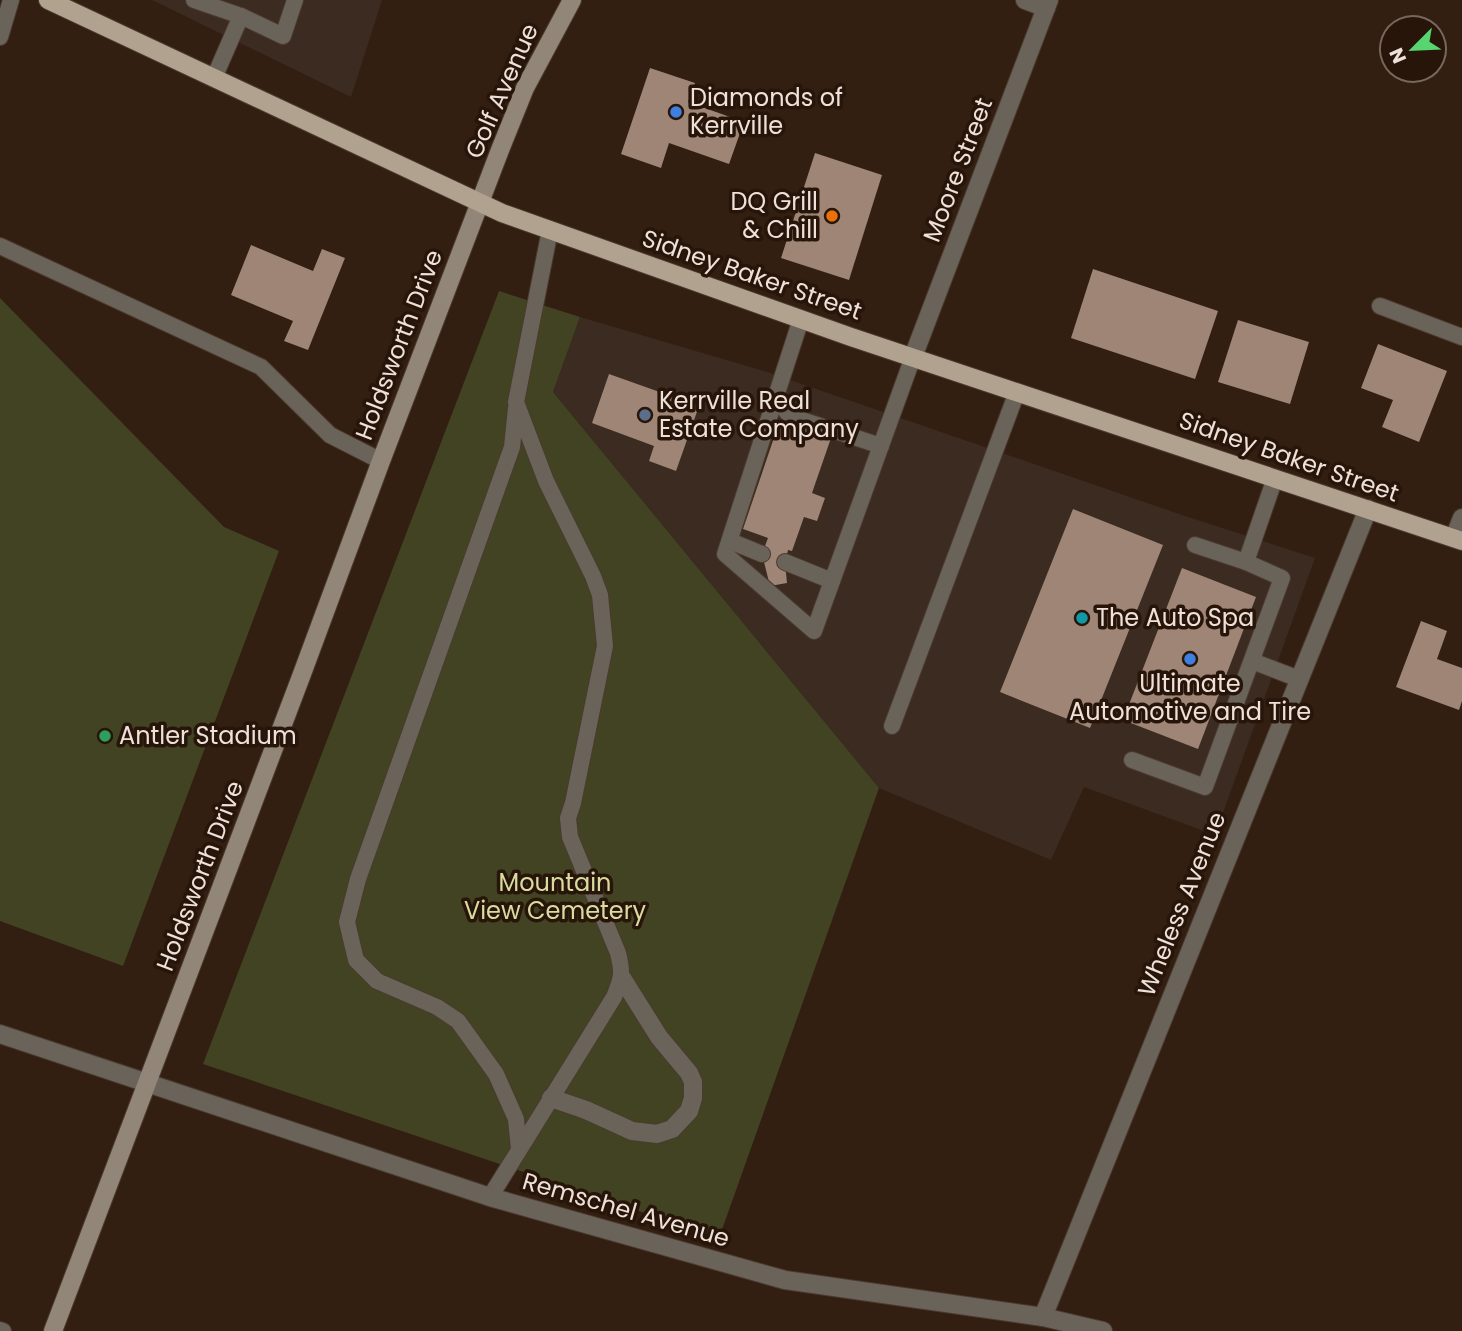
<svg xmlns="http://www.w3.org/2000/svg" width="1462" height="1331" viewBox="0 0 1462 1331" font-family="Poppins,sans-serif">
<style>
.commercial{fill:#3b2b21}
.green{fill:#414323}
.building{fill:#9e8576}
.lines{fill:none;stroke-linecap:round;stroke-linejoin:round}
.service-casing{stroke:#4c3a2e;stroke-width:18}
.minor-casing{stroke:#4c3a2e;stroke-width:20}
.secondary-casing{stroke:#4c3a2e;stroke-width:20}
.primary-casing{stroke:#4c3a2e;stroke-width:20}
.service{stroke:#6a635a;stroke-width:16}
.minor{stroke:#6a635a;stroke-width:18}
.secondary{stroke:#918678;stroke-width:18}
.primary{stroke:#b0a28f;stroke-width:18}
.shop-dot{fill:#3f7fe0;stroke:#281509;stroke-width:2.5}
.food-dot{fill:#e8710a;stroke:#281509;stroke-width:2.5}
.service-dot{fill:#5c6f8a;stroke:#281509;stroke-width:2.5}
.culture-dot{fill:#0f9aa8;stroke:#281509;stroke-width:2.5}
.leisure-dot{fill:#2e9e5b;stroke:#281509;stroke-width:2.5}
.labels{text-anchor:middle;stroke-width:7;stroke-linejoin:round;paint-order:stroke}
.street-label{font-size:24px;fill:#eee1d9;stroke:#281509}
.poi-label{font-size:24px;fill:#eee1d9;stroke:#281509;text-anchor:start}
.park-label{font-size:24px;fill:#d9dca0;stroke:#281509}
</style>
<rect width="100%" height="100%" fill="#321f12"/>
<g class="commercial">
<polygon points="152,0 382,0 351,97"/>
<polygon points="580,317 767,372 1182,515 1315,558 1215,835 1084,787 1051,860 879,788 553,392"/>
</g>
<g class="green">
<polygon points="499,291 580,317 553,392 879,788 719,1238 203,1064"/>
<polygon points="0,298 224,527 279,551 123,966 0,921"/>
</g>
<g class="building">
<polygon points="650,68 695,83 688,102 744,122 729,164 669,143 661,168 621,154"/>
<polygon points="815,153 882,175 849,280 781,258"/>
<polygon points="251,245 313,271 322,249 345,258 308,350 284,341 293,321 231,295"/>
<polygon points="1093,269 1218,311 1195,379 1071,338"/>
<polygon points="1238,320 1309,342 1290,404 1218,382"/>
<polygon points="1378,344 1447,371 1419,442 1382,427 1393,400 1361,388"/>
<polygon points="609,374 699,406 676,471 649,461 654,446 592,423"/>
<polygon points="780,420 831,438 812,493 825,498 817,521 804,517 792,551 788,550 785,562 787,583 770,586 762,554 768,538 743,529"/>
<polygon points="1073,509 1163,545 1090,728 1000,692"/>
<polygon points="1182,568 1256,597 1198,749 1123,720"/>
<polygon points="1421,621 1447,631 1437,659 1462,668 1462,701 1459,710 1396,687"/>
</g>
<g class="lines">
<defs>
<g id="service">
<polyline points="194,0 241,16 283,36 295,0"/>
<polyline points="0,37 11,0"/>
<polyline points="214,78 241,16"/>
<polyline points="0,246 261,367 330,435 381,461"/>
<polyline points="1380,306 1462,337"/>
<polyline points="801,319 725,554 814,631 913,357"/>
<polyline points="776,398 790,416 881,446"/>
<polyline points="516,408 512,447 358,879 347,922 356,960 377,981 437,1007 458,1021 496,1074 516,1119 519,1149"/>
<polyline points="730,541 762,554"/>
<polyline points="785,562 832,581"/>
<polyline points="1246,562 1275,478"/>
<polyline points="1252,661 1299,679"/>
<polyline points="892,726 1017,392"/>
<polyline points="1132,760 1205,787 1282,578 1246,562 1195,545"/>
<path d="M490 1197 614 997C622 978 623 973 618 953L570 837 568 818 573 803 605 646 600 595 593 576 546 481 516 402 550 230"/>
<polyline points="0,1330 3,1331"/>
</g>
<g id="minor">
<polyline points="1025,0 1046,8"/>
<polyline points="913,357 1049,0"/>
<polyline points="1454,538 1462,518"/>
<polyline points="0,1034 490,1197 785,1280 1043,1317 1103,1331"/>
<polyline points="551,1098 586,1110 632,1131 657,1134 672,1129 689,1111 693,1098 693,1082 689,1073 659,1037 622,978"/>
<polyline points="1043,1317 1368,509"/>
</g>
<polyline id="secondary" points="53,1331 302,674 381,461 500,150 525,88 572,0"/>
<polyline id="primary" points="48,0 502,213 851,337 1462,541"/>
</defs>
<use href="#service" class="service-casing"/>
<use href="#minor" class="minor-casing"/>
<use href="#secondary" class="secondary-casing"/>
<use href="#primary" class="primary-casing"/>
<use href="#service" class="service"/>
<use href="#minor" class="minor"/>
<use href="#secondary" class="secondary"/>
<use href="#primary" class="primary"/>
</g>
<g class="shop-dot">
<circle cx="676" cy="112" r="7"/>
<circle cx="1190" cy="659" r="7"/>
</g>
<circle class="food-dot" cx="832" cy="216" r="7"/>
<circle class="service-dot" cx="645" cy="415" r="7"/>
<circle class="culture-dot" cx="1082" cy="618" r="7"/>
<circle class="leisure-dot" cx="105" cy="736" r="7"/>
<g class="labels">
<g class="street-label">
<text transform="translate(502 91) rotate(-66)" y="8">Golf Avenue</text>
<text transform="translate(958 170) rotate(-69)" y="8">Moore Street</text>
<text transform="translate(752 275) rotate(19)" y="8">Sidney Baker Street</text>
<text transform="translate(399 345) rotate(-69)" y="8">Holdsworth Drive</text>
<text transform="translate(1289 457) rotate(19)" y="8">Sidney Baker Street</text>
<text transform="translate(200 876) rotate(-69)" y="8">Holdsworth Drive</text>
<text transform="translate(1182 904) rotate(-68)" y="8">Wheless Avenue</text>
<text transform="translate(626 1210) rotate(16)" y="8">Remschel Avenue</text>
</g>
<g class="poi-label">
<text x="690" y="106">Diamonds of<tspan x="690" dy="28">Kerrville</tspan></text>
<text x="818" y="210" text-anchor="end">DQ Grill<tspan x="818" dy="28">&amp; Chill</tspan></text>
<text x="659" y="409">Kerrville Real<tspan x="659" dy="28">Estate Company</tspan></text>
<text x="1096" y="626">The Auto Spa</text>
<text x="1190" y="692" text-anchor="middle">Ultimate<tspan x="1190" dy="28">Automotive and Tire</tspan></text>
<text x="119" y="744">Antler Stadium</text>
</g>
<g class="park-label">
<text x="555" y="891">Mountain<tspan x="555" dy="28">View Cemetery</tspan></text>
</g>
</g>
<g transform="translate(1413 49) rotate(246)"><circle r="33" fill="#281509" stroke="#77675c" stroke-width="2"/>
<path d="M0-5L12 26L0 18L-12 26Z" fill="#58d570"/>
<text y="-10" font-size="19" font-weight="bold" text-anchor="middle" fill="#eee1d9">N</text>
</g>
</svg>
